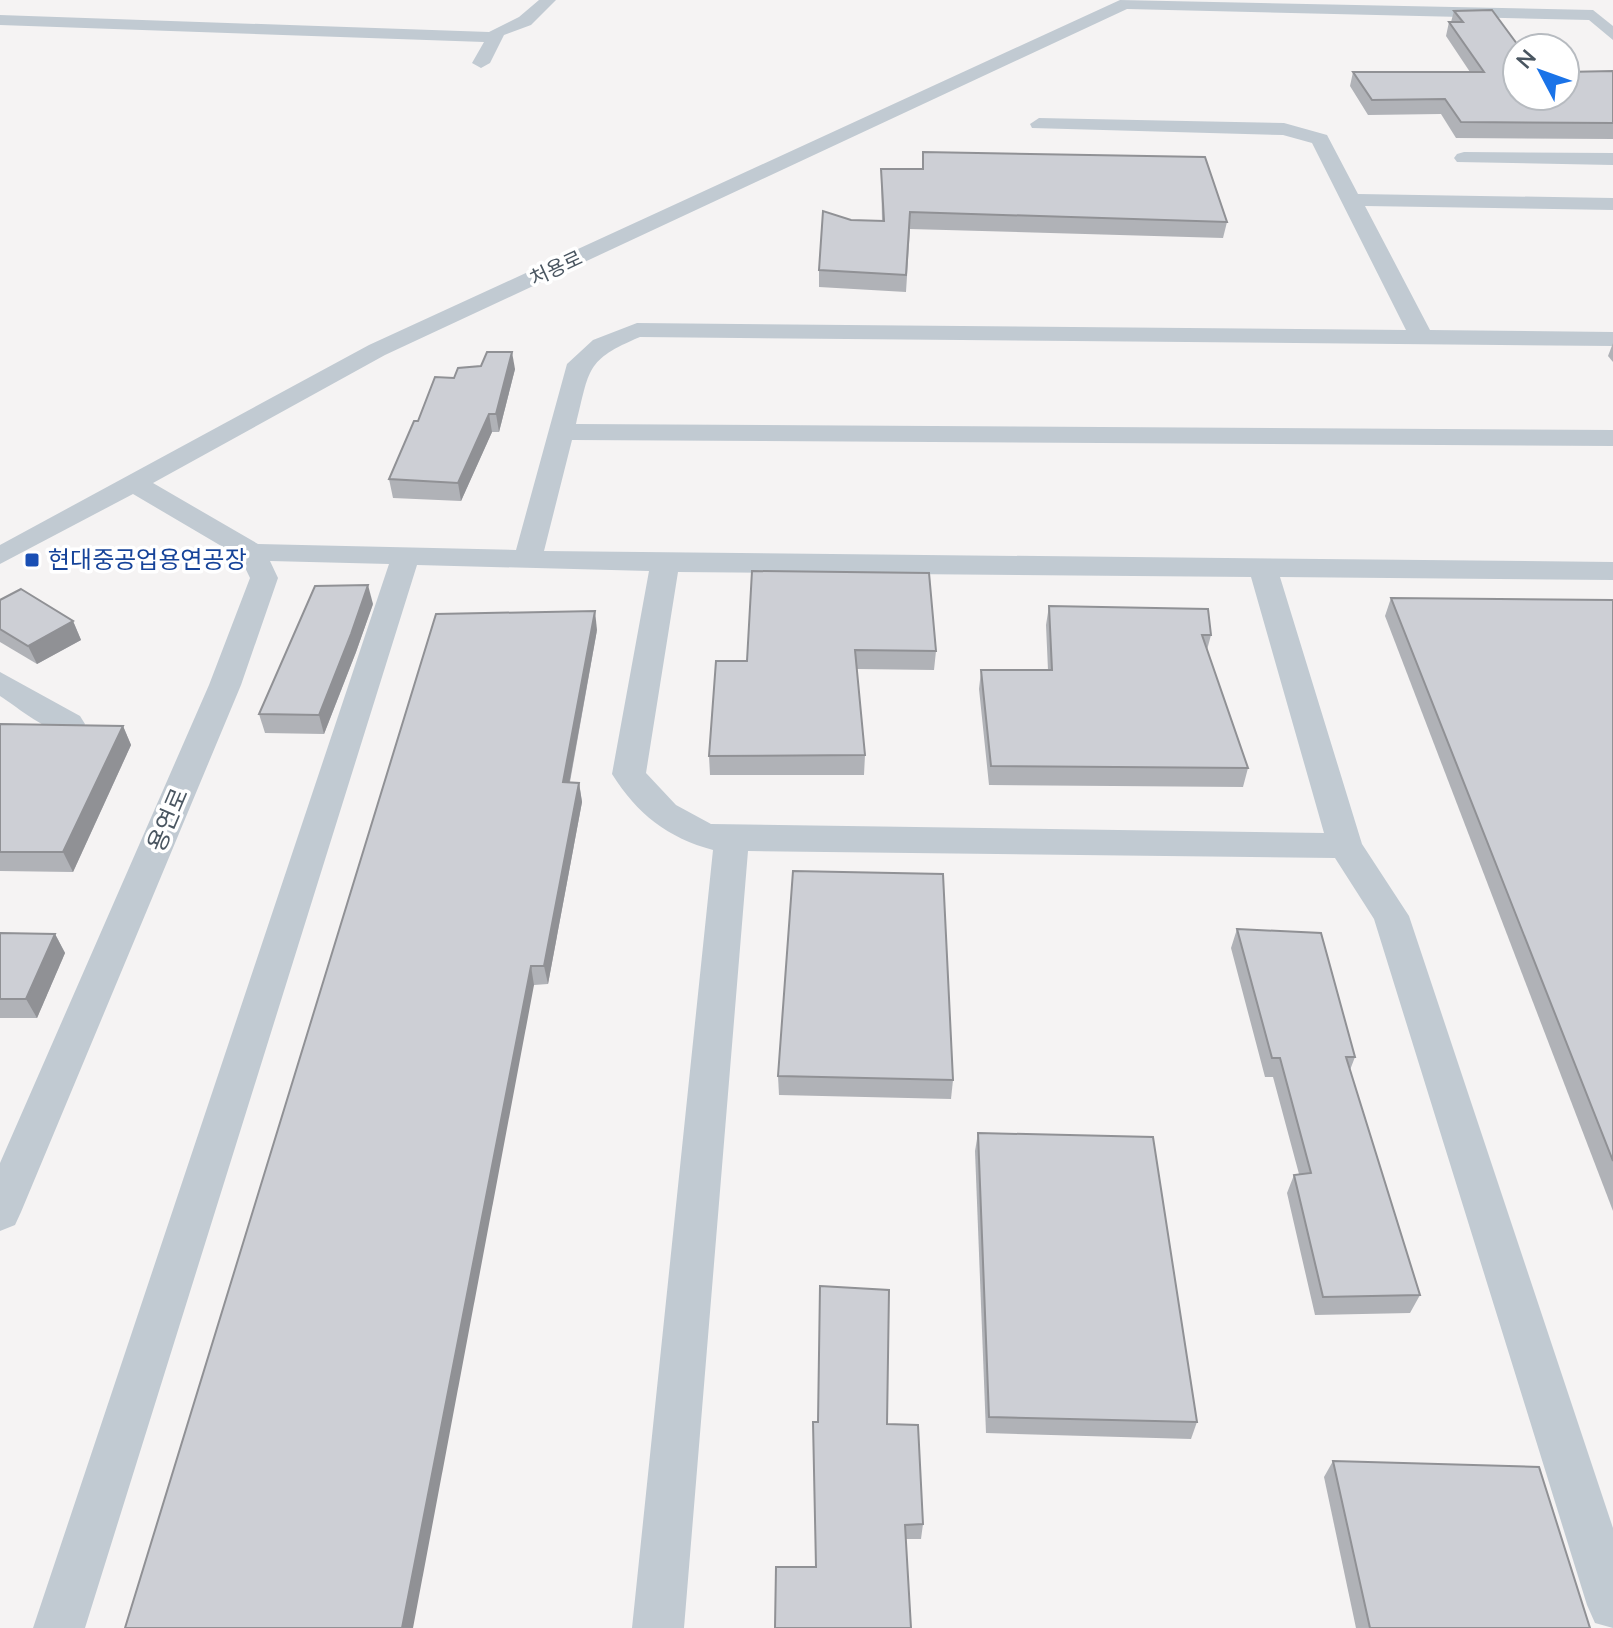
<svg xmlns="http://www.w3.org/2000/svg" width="1613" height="1628" viewBox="0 0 1613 1628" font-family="'Nunito Sans','Noto Sans KR',sans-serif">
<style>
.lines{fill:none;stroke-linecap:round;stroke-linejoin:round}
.minor{fill:#c1cad2;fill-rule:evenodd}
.wall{fill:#b0b2b7}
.shaded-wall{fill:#909195}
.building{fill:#cdcfd5;stroke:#909195;stroke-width:2}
.transit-dot{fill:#1a4fb4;stroke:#fff;stroke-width:3}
.labels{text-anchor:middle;stroke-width:7;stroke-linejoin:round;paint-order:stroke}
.far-street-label{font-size:20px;fill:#4a5661;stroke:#fff}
.transit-label{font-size:24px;fill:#164399;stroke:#fff;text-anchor:start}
.street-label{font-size:24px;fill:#4a5661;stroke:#fff}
</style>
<rect width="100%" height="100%" fill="#f5f3f3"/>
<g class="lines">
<g class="minor">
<polygon points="539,0 556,0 531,25 504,35 490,63 481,68 472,63 484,42 0,25 0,15 489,32 519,17"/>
<path d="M1120 0 1593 10 1613 26V40L1589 20 1127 9 385 355 153 483 258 544 516 550 567 364 593 340 637 323 1406 330 1312 143 1283 135 1032 128 1030 124 1039 118 1284 123 1327 135 1358 194 1613 198V210L1365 206 1430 330 1613 332V346L640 337C585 360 590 369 576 424L1613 430V446L572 440 544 551 1613 562V580L1280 577 1362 844 1409 916 1613 1528V1628L1595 1623 1587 1605 1374 919 1335 858 748 851 684 1628H632L713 850C668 838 637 814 612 774L649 571 417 565 85 1628H33L389 564 270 561 278 578 241 685 21 1212 15 1225 0 1231V1163L209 685 250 578 240 557 133 494 0 564V545L369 345ZM678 572 1251 577 1324 833 711 824 676 805 646 773Z"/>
<polygon points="1464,152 1613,153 1613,165 1457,162 1454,158 1457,154"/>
<path d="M0 672 80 716 85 724 80 732C53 739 22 710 0 696Z"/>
</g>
</g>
<g class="wall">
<polygon points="1454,11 1517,96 1613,71 1613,139 1456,138 1441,114 1368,115 1350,86 1353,72 1470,72 1446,36 1449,22 1451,22"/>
<polygon points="881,169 1227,222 1223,238 910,229 906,292 819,287 819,270 851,220 882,221"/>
<polygon points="1613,343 1613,362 1608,356"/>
<polygon points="515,369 499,432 492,432 461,501 393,498 389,479 454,378"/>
<polygon points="752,571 936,651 934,670 857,669 865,755 864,775 710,775 709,756 747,661"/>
<polygon points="1391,598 1613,600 1613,1211 1385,616"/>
<polygon points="0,600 73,621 81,640 37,664 0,642"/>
<polygon points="373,604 356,652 324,734 265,733 259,714"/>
<polygon points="1049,606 1211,635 1207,650 1248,768 1243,787 989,785 979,689 981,671 1048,670 1046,625"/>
<polygon points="597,630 570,782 579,783 582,802 548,984 534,985 125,1628"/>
<polygon points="0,724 123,726 131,745 73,872 0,871"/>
<polygon points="1237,929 1355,1057 1350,1070 1420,1295 1410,1313 1315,1315 1287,1193 1294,1175 1299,1174 1273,1077 1265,1077 1231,948"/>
<polygon points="0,933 55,934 65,953 37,1018 0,1018"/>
<polygon points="778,1076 953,1080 951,1099 779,1095"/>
<polygon points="978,1133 1197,1422 1191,1439 986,1433 975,1151"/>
<polygon points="887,1424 923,1524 921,1539 906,1539 815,1567"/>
<polygon points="1333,1461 1590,1628 1356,1628 1324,1477"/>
</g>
<g class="shaded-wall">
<polygon points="512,352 515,369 499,432 496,414"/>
<polygon points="489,414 492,432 461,501 458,483"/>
<polygon points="368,585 373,604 356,652 324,734 319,715"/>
<polygon points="595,611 597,630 566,801 563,782"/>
<polygon points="73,621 81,640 37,664 28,646"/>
<polygon points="123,726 131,745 73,872 63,852"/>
<polygon points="579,783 582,802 548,984 544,966"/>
<polygon points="55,934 65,953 37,1018 26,999"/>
<polygon points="531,966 534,985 413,1628 402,1628"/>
</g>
<g class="building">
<polygon points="1492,10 1520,48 1517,48 1517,96 1565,96 1565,72 1613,71 1613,123 1461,122 1445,99 1372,100 1353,72 1484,72 1449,22 1463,22 1454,11"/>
<polygon points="923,152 1205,157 1227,222 910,212 906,275 819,270 823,211 851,220 884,221 881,169 923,169"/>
<polygon points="487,352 512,352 496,414 489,414 458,483 389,479 414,421 418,421 435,377 454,378 458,368 481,366"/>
<polygon points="752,571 929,573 936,651 855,650 865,755 709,756 716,661 747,661"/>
<polygon points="368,585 351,634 319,715 259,714 315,586"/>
<polygon points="21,589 73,621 28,646 0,629 0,600"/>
<polygon points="1391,598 1613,600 1613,1161"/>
<polygon points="1049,606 1208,609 1211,635 1202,635 1248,768 991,766 981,670 1052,670"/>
<polygon points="595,611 563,782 579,783 544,966 531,966 402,1628 125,1628 436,614"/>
<polygon points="0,724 123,726 63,852 0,852"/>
<polygon points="793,871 943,874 953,1080 778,1076"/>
<polygon points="1237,929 1321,933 1355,1057 1346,1057 1420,1295 1323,1297 1294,1175 1311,1173 1280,1058 1272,1058"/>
<polygon points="0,933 55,934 26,999 0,999"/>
<polygon points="978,1133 1153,1137 1197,1422 989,1417"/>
<polygon points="820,1286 889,1290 887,1424 918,1425 923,1524 905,1525 911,1628 775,1628 776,1567 816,1567 813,1422 818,1422"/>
<polygon points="1333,1461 1539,1467 1590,1628 1370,1628"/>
</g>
<rect class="transit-dot" x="24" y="552" width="16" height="16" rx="4"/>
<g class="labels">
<g class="far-street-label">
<text transform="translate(556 268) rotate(-25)" y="7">처용로</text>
</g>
<g class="transit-label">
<text x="48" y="568">현대중공업용연공장</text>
</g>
<g class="street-label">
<text transform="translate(168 820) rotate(-67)" y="8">용연로</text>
</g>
</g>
<g transform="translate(1541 72) rotate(311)"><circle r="38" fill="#ffffff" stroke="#b7bbc0" stroke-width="2"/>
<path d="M0-6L14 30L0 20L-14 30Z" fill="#1a73e8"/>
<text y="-12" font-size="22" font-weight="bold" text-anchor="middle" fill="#4a5661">N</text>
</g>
</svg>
